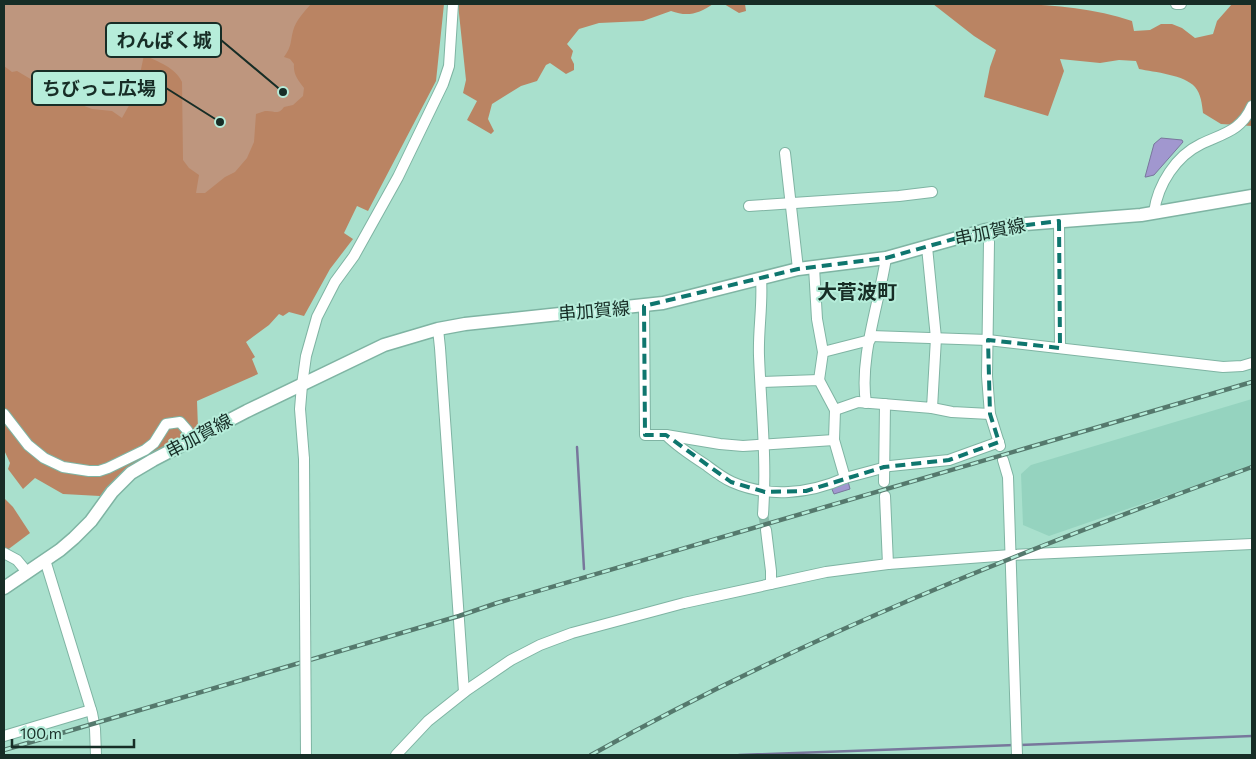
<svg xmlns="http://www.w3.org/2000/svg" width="1256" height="759" viewBox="0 0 1256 759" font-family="Commissioner,'Noto Sans JP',sans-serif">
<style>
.built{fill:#95d3bf}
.green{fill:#be967e}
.forest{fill:#ba8463}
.water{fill:#a197cf;stroke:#78779c}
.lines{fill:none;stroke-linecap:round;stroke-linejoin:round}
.stream{stroke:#78779c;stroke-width:2.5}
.minor-tunnel{stroke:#8cbcac;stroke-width:10;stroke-dasharray:10 5;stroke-linecap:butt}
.minor-casing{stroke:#7fb4a3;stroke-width:12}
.major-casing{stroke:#7fb4a3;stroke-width:15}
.minor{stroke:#fff;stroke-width:10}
.major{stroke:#fff;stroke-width:12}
.rail-casing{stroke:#55796d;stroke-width:4.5}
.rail{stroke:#b6edda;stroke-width:2.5;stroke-dasharray:8;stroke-linecap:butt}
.minor-bridge-casing{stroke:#7fb4a3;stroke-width:12;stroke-linecap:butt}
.minor-bridge{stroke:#fff;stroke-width:10}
.marked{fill:none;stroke:#0f766e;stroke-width:4;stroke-dasharray:10 6;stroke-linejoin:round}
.labels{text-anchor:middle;stroke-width:4;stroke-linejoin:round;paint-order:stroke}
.street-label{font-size:18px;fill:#172d26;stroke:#b6edda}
.quarter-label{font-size:20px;font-weight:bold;fill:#172d26;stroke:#b6edda}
.leader{fill:none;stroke:#172d26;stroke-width:2}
.callout-dot{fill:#172d26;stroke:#b6edda;stroke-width:2}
.callout{fill:#b6edda;stroke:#172d26;stroke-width:2}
.callout-label{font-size:19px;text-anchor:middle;font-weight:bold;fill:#172d26}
</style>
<rect width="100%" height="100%" fill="#a9e0cd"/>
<polygon class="built" points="1252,399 1252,466 1049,536 1023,525 1021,474 1031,465"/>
<polygon class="green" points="4,4 363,4 320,82 219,203 184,198 4,69"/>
<g class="forest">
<path d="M311 4H444L436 81 368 211 357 206 344 233 353 239 330 269 304 316 289 312 283 316 279 314 269 325 246 342 255 357 252 359 258 374 197 401 198 428C164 448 125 464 100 496L63 494 35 478 23 489 8 469 10 463 4 450V66L12 72 17 71 61 97 92 109 112 111 122 118 136 93 144 55C158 62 175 67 182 82L183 160 189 168 199 175 196 193H205L225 177 235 172 247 158 254 142 256 114C259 113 262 112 265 111 274 110 278 116 284 107L293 105 303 96 304 88C298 80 293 74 294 64L290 59 284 57C292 46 290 43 293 31 296 20 304 12 311 4Z"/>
<path d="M458 4 494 5 713 4C699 14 687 17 671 11L643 21 599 23 579 29 567 44 573 51 571 58 574 64V70L566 74 550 63 546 65 537 81 521 86 492 104 488 119 494 131 491 134 467 120 477 101 463 93 466 80Z"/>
<polygon points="720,4 745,4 746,11 739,13 724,4"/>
<path d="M933 4C998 4 1070 0 1132 21L1134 31 1150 30 1161 24H1172L1182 28 1195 38 1213 34 1217 21 1232 4H1252V126L1221 124 1203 113C1202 104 1201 94 1195 87 1185 75 1154 72 1139 69L1136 61 1119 60 1100 63 1060 59 1064 71 1048 116 984 97 990 67 996 50 974 36Z"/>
<polygon points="4,498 13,507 30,533 6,551 4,550"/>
</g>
<g class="water">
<polygon points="1161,138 1182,140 1183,142 1154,175 1146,177 1145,177 1154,144"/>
<polygon points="848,481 850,489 834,494 831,487"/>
</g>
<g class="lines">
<g class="stream">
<polyline points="577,447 584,569"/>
<polyline points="1020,745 1252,736"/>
<polyline points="739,755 1015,745"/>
</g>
<polyline class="minor-tunnel" points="763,514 766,530"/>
<defs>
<g id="minor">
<polyline points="1176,4 1181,4"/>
<polyline points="785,153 798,269"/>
<polyline points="749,206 899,196 932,192"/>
<path d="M1154 212C1158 184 1176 156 1201 144 1224 133 1241 131 1252 106"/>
<polyline points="1059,221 1060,348"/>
<polyline points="986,230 989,242 987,376 990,414 1000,446"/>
<polyline points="814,267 817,319 823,352 819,380"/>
<path d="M761 279C763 304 758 330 759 356 761 408 767 461 763 514"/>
<path d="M644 306 645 435H666C678 447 692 456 706 465 714 471 723 478 732 482 768 498 809 494 845 478"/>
<polyline points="438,329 440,348 464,692"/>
<polyline points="871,336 988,340 1223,367 1242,366 1252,363"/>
<polyline points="823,352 870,340"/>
<polyline points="761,382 819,380 835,410 834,440 845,478 890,466 949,460 999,442"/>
<path d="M866 403C859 358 879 304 886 258"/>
<polyline points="932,408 952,412 990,414"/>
<polyline points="835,410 858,402 932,408 936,338 927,247"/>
<polyline points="4,414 28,445 44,458 63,467 89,471 99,471 108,468 145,450 154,443 166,424 180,422 187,430 192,439"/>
<polyline points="666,435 720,444 743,446 834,440"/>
<polyline points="304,459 300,409 302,385 306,356 317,317 335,282 354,256 398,177 443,84 449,66 453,4"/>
<polyline points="1003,460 1008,477 1017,755"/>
<polyline points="884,482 885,404"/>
<polyline points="885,496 888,564"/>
<polyline points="766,530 771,571 771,584"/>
<polyline points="4,553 17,560 27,572"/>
<polyline points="45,560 92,713 95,729 96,755"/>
<polyline points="4,736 91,710"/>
<polyline points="396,755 428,721 467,690 511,660 540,645 572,633 684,603 826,572 888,564 1011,555 1252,544"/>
</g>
<polyline id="major" points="4,588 60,550 74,538 91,521 112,492 131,473 153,460 247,411 384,345 438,329 465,324 663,303 798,269 886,258 986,230 1012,225 1141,215 1252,196"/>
</defs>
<use href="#minor" class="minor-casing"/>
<use href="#major" class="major-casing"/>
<use href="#minor" class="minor"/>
<use href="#major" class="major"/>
<defs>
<g id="rail">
<polyline points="4,750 459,616 497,603 1252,382"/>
<path d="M591 755C802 637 1026 549 1252 467"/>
</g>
</defs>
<use href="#rail" class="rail-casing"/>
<use href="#rail" class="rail"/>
<defs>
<polyline id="minor-bridge" points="304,459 306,755"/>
</defs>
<use href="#minor-bridge" class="minor-bridge-casing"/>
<use href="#minor-bridge" class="minor-bridge"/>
</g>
<path class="marked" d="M1059 221 1060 348 988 340 990 414 999 442 949 460 884 467 806 491 765 492 731 482 666 435H645L644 306 798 269 886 258 986 230Z"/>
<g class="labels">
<g class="street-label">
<text transform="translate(990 232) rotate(-12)" y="6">串加賀線</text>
<text transform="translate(594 311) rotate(-5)" y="6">串加賀線</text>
<text transform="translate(199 436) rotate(-28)" y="6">串加賀線</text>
</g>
<g class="quarter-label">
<text x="857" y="299">大菅波町</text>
</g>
</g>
<path class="leader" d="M283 92L221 40M220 122L166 88"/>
<g class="callout-dot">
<circle cx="283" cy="92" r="5"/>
<circle cx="220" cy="122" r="5"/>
</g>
<g class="callout">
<rect x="106" y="23" width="115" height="34" rx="5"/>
<rect x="32" y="71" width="134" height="34" rx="5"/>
</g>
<g class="callout-label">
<text x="164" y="47">わんぱく城</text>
<text x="99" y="95">ちびっこ広場</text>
</g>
<rect width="1256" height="759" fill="none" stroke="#172d26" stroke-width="10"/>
<path d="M12 739v8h122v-8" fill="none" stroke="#172d26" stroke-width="2.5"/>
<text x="20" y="739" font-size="15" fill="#172d26" stroke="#b6edda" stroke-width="4" paint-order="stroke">100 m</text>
</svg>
